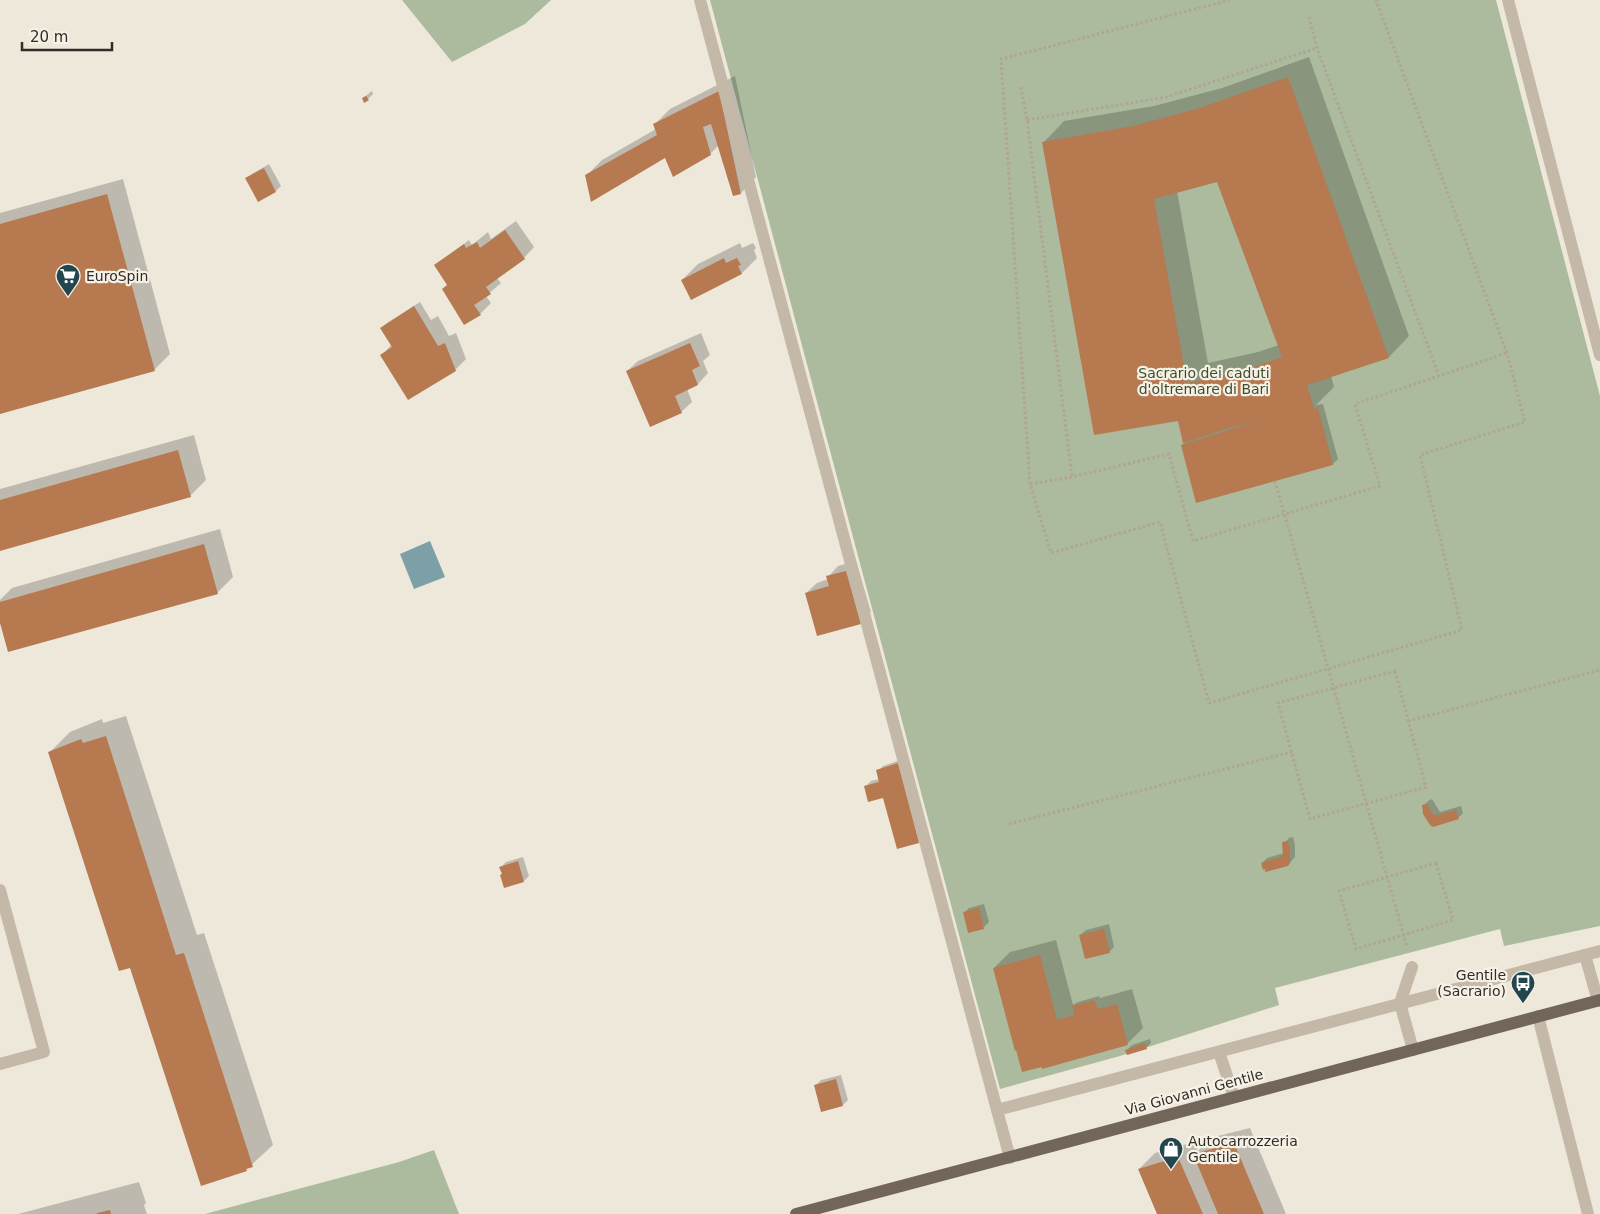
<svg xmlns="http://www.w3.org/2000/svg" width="1600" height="1214" viewBox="0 0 1600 1214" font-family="'DejaVu Sans',sans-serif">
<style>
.green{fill:#acbb9d}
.water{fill:#7d9fa7}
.shadow{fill:#0003;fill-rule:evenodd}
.building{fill:#b67950;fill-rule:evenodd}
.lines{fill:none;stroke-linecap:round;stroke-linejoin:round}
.path{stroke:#b0a493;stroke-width:3;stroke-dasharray:2.5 2.5;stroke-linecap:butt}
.lane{stroke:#c4b9a8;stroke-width:12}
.street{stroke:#c4b9a8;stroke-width:12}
.primary{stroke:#72665a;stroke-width:12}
.labels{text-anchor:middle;stroke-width:4.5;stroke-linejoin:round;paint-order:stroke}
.poi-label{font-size:14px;fill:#322c27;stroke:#f6f1e6;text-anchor:start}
.park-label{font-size:14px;fill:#3d4d2e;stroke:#f6f1e6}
.street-label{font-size:14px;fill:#322c27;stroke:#f6f1e6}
</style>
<rect width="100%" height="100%" fill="#eee8db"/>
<g class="green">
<polygon points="402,0 551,0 525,24 452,62"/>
<polygon points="710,0 1496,0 1600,396 1600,926 1504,946 1500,929 1275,988 1279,1005 1120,1056 1000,1089"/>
<polygon points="434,1150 459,1214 205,1214 399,1162"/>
</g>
<polygon class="water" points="430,541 445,577 414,589 400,554"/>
<g class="shadow">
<path d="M1309 57 1409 336 1389 357 1331 376 1334 387 1316 405 1323 404 1338 459 1333 464 1197 501 1182 445 1184 443 1179 420 1044 142 1064 121 1154 106 1222 88ZM1218 180 1279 345 1258 352 1208 363 1177 191Z"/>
<polygon points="735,76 756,177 741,193 719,145 710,154 666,156 586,176 602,160 656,129 654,125 670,109"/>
<polygon points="372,91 373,94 368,99 363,98"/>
<polygon points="269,164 281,186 276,191 258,200 247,179 252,174"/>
<polygon points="123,179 170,354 154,370 0,412 0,213"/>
<polygon points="516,221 534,247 524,258 497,278 501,283 486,296 491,303 480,314 448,284 436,265 469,240 472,245 488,232 491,239"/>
<polygon points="740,243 742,248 753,243 756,248 754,250 757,258 742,273 682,280 698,264"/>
<polygon points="420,302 431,320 438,316 449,336 456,333 466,359 455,370 382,355 392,344 382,328 387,323"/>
<polygon points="701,333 710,355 703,361 708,373 698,384 687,389 692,402 681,412 627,371 638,361"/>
<polygon points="194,435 206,480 190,496 0,550 0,489"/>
<polygon points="220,529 233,577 217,593 0,618 0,600 12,588"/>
<polygon points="856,561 871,612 860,623 806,593 817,583 828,579 828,577 838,566"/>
<polygon points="126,716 197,935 204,933 273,1145 246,1170 131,967 49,753 70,732 102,719 103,723"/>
<polygon points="903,759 923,837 918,842 884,796 866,786 871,781 879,779 878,771 883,766"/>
<polygon points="1432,799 1440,812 1461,806 1463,813 1458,818 1433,826 1423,806 1428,801"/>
<polygon points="1293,837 1295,845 1295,857 1288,865 1262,863 1267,858 1284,853 1284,843 1289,838"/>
<polygon points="523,857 529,876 524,881 503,873 501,867 506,862"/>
<polygon points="984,904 989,922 984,927 964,913 969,908"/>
<polygon points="1109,924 1114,947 1109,952 1080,935 1086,930"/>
<polygon points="1056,940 1073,1005 1078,1002 1099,996 1100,998 1132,989 1143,1028 1127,1044 1043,1067 994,968 1010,952"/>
<polygon points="1150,1039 1151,1043 1146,1048 1127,1050 1132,1045"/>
<polygon points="841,1075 848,1100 843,1105 816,1085 821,1080"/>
<polygon points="1250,1128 1286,1214 1158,1214 1139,1169 1155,1153 1194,1142 1198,1151 1210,1138"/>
<polygon points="139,1182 146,1203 144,1205 147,1214 18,1214"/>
</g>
<g class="building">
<path d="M1288 77 1389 358 1307 385 1314 409 1318 408 1333 465 1196 503 1181 445 1260 420 1222 430 1183 443 1178 421 1094 435 1042 142 1133 126 1200 108ZM1217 182 1282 357 1236 373 1187 383 1154 199Z"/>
<polygon points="719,91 741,194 733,196 711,124 703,127 711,155 673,177 665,158 591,202 585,175 657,135 653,124"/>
<polygon points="366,96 369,100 364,103 362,98"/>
<polygon points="264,168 276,192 258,202 245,178"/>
<polygon points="107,194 155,371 0,414 0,224"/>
<polygon points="505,230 525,259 486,287 491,294 474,305 481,315 464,325 442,289 447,285 434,265 464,244 466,248 477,242 480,248"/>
<polygon points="724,258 726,263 737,258 741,265 738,266 742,274 691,300 681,280"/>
<polygon points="414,306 438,346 445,343 456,371 408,400 380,355 392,347 380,328"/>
<polygon points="690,343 700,366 692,370 698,385 675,396 682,413 650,427 626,371"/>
<polygon points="178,450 191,497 0,551 0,500"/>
<polygon points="204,544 218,594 8,652 0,623 0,602"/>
<polygon points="846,571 861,624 817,636 805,593 829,586 826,576"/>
<polygon points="106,736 176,955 184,953 253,1167 246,1169 247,1171 201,1186 130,968 119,971 48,752 81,739 83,743"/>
<polygon points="898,763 919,843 897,849 883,798 868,802 864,786 879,782 876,770"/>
<polygon points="1427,804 1434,816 1456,810 1459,819 1433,827 1430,825 1423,814 1422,805"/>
<polygon points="1288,841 1290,850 1290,863 1288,866 1265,872 1265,869 1263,870 1261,863 1283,856 1282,842"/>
<polygon points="518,861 524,882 504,888 500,875 502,874 499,867"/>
<polygon points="979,908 984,929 968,933 963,912"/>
<polygon points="1104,929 1110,953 1085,959 1079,935"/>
<polygon points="1040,955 1057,1020 1075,1015 1072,1006 1094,1000 1098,1009 1117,1004 1128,1045 1042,1069 1042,1067 1022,1072 1016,1050 1015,1051 993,968"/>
<polygon points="1145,1043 1147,1049 1127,1055 1125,1050"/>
<polygon points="836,1079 843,1106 821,1112 814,1085"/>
<polygon points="1234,1143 1264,1214 1218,1214 1193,1154"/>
<polygon points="1178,1157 1203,1214 1157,1214 1138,1169"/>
<polygon points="110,1210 111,1214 97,1214 97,1213"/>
</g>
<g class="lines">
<g class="path">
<polyline points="1230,0 1001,59 1030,484 1051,553 1160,522 1209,703 1462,630 1420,455 1525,422 1507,353 1376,0"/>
<polyline points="1309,17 1317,48 1439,376"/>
<polyline points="1021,87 1027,120 1072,477"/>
<polyline points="1027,120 1166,97 1317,48"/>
<polyline points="1275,481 1407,947"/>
<polyline points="1030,484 1072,477 1169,454 1193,541 1380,486 1355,404 1507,353"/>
<polygon points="1395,671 1426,787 1310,819 1278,703"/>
<polyline points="1408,721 1600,670"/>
<polyline points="1009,824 1292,752"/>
<polygon points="1436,863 1453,920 1356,949 1339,891"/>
</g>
<g class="lane">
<polyline points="700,0 997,1110"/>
<polyline points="1508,0 1600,355"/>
<polyline points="1585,955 1598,1001"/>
<polyline points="1412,967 1400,1003 1413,1050"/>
<polyline points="1538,1016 1588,1214"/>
<polyline points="1219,1052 1234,1097"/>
<polyline points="1010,1158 997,1110 1600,951"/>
</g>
<polyline class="street" points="0,890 44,1052 0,1064"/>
<polyline class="primary" points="796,1214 1600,1000"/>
</g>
<defs>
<symbol id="supermarket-pin" viewBox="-11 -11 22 30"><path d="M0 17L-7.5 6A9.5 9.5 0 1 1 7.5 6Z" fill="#22454e" stroke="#f6f1e6"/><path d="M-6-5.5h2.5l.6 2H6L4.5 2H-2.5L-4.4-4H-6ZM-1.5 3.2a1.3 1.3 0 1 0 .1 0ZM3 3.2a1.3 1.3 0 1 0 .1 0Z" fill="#fff"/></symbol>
<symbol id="bus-pin" viewBox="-11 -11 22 30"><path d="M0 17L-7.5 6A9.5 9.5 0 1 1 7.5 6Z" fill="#22454e" stroke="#f6f1e6"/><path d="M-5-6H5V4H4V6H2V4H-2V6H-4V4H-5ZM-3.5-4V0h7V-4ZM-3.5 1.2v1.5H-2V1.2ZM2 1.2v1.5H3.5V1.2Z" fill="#fff"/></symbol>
<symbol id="shop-pin" viewBox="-11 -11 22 30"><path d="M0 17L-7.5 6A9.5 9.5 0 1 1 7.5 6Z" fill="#22454e" stroke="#f6f1e6"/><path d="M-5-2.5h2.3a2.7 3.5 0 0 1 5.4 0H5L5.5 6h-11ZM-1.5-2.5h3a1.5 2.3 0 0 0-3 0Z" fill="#fff"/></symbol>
</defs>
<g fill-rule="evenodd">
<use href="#supermarket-pin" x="54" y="262" width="28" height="38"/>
<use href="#bus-pin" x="1509" y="969" width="28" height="38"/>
<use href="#shop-pin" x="1157" y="1135" width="28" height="38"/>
</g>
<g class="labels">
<g class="poi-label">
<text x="86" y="281">EuroSpin</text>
<text x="1506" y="980" text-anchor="end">Gentile<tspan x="1506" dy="16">(Sacrario)</tspan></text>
<text x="1188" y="1146">Autocarrozzeria<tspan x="1188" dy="16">Gentile</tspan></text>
</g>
<g class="park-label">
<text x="1204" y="378">Sacrario dei caduti<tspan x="1204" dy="16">d'oltremare di Bari</tspan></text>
</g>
<g class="street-label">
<text transform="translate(1194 1092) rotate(-15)" y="5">Via Giovanni Gentile</text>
</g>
</g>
<path d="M22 42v8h90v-8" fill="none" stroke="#322c27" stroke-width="2.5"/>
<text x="30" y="42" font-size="15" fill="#322c27" stroke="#f6f1e6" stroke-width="4" paint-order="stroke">20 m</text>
</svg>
